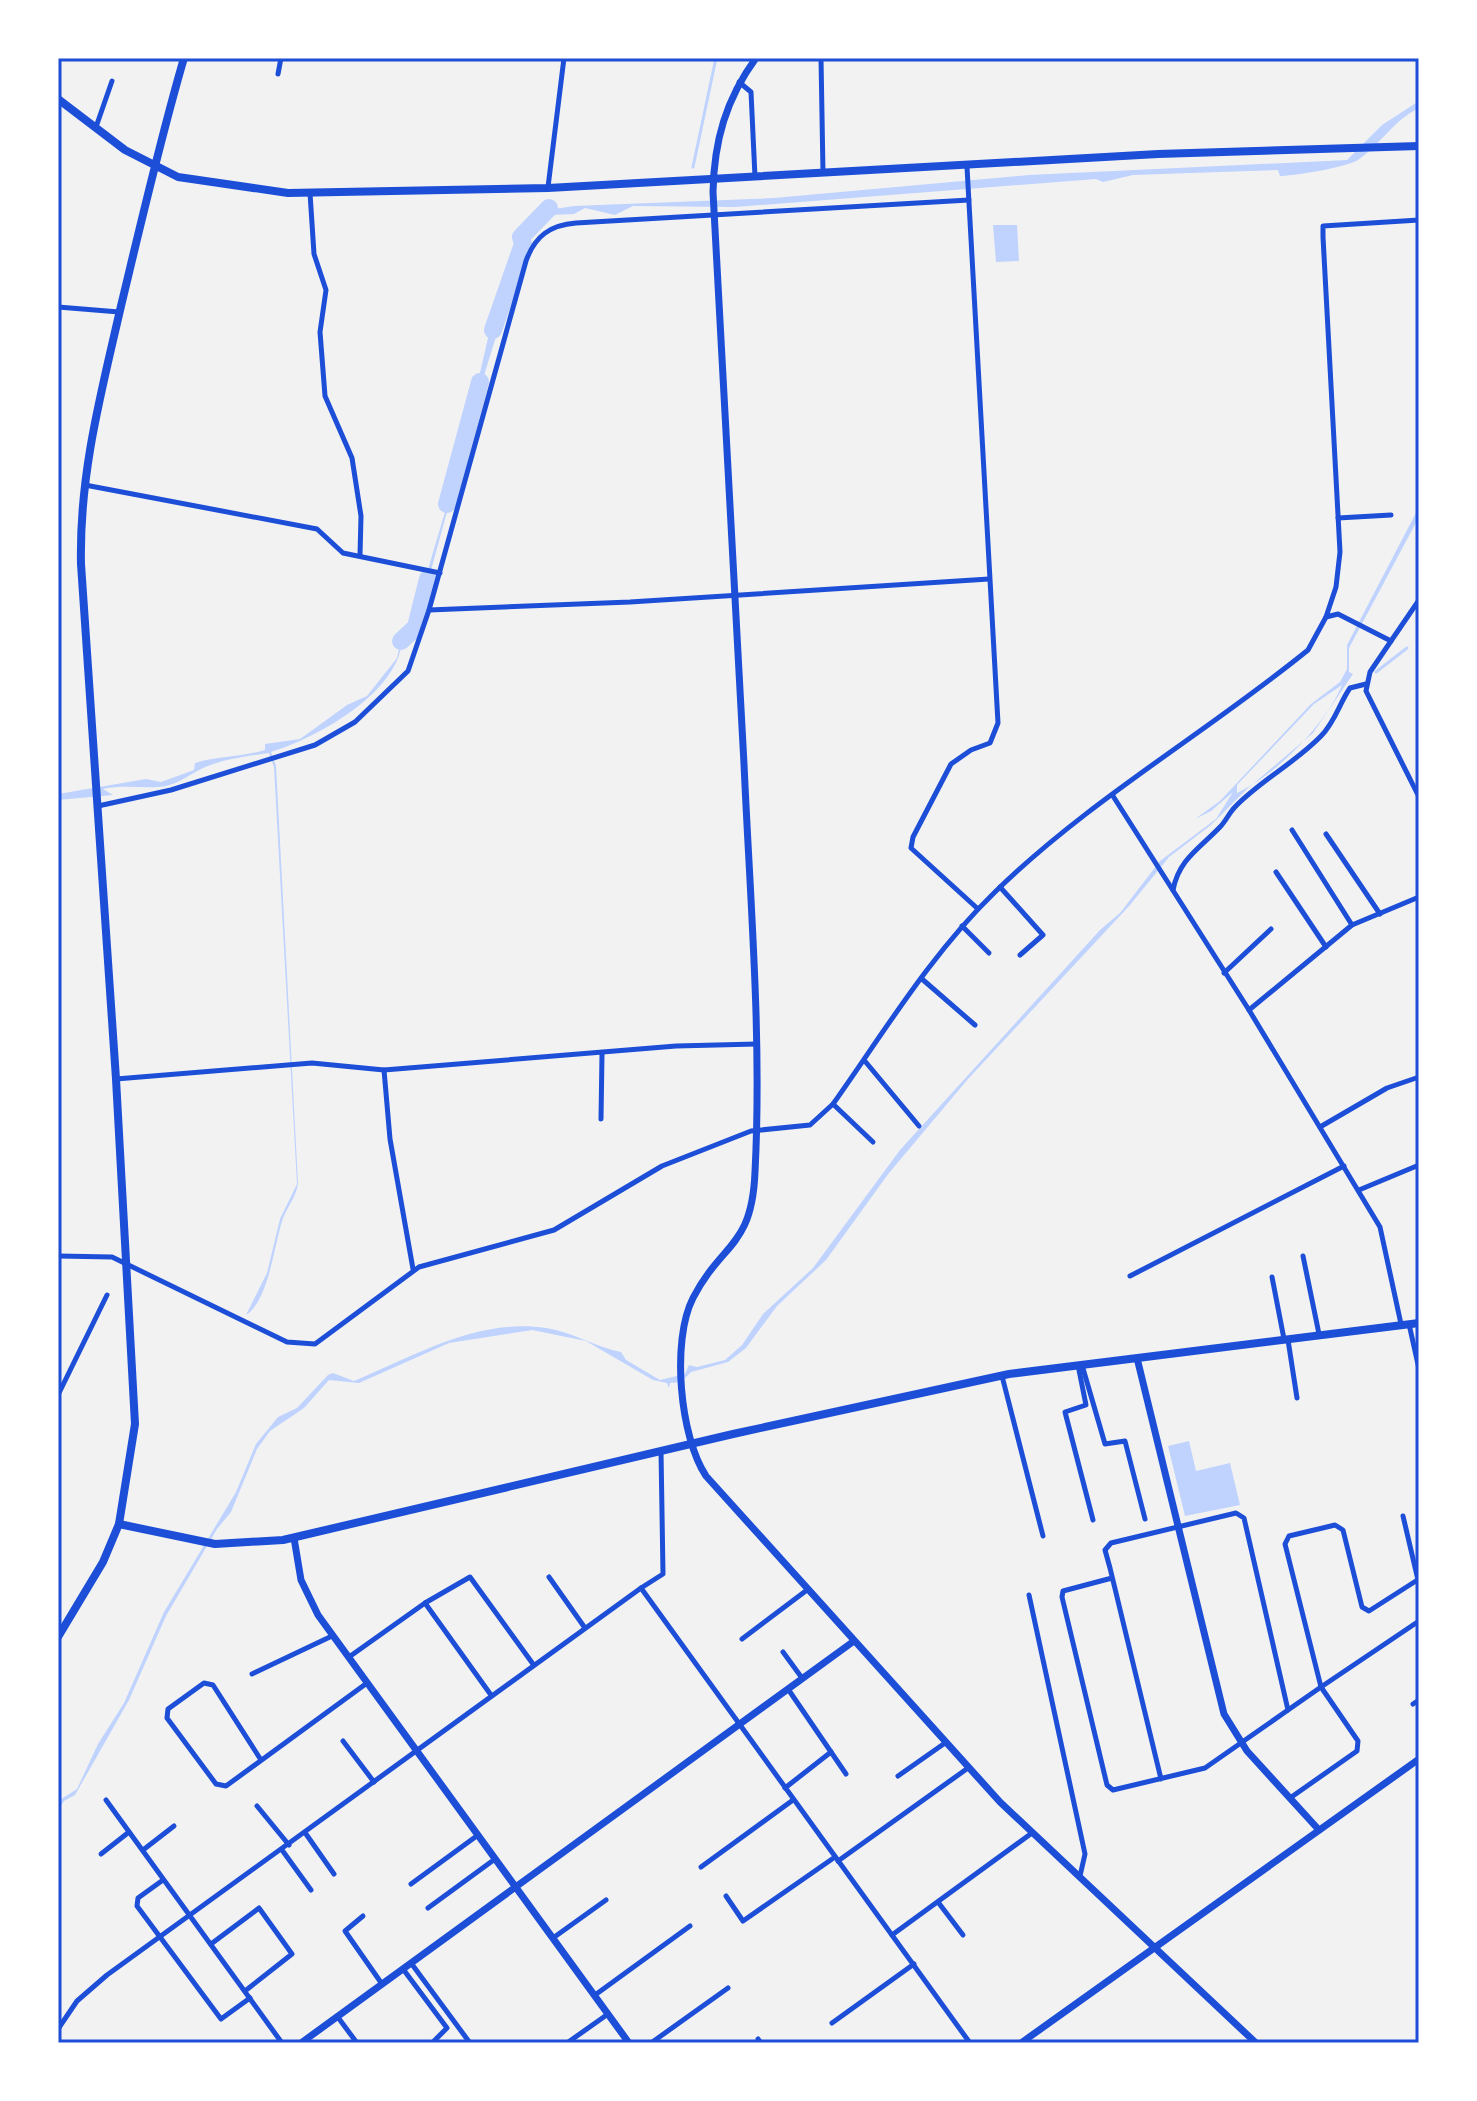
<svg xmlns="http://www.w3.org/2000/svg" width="1477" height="2101" viewBox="0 0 1477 2101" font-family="'Nunito Sans',sans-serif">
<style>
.water{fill:#bfd3fe;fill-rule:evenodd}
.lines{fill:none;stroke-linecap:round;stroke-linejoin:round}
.stream{stroke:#bfd3fe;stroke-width:3}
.river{stroke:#bfd3fe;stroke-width:18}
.minor{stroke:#1d4ed8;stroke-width:5}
.tertiary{stroke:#1d4ed8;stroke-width:7}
.primary{stroke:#1d4ed8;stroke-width:8}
.neatline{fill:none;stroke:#1d4ed8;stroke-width:3}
</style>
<rect width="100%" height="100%" fill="#f2f2f2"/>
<g class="water">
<path d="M1419 101V108C1394 120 1380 145 1358 160 1347 167 1294 176 1280 176L1278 170 1133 175 1103 182 1096 179 735 207 633 206 615 215 585 208 574 214 549 215 522 234 525 244 486 369 415 629 402 641C398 693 317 738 271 752L276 766 298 1183C297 1195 288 1206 283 1218 274 1245 269 1300 246 1315L267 1273 280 1219 297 1184 274 767 269 753C248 756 223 759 203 768 188 775 177 786 158 787 140 788 121 785 103 789L113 795 58 800V794L146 779 161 782 194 770 195 763C219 756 242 757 265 750V744L300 739 347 705 367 696 397 658 401 640 413 629C428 557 457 488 467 416L474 412 473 403 491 325 506 298 505 286 520 243 518 236 527 223 554 209 574 206 774 198 1029 175 1347 160 1382 125Z"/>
<polygon points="993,225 1017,225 1019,261 996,262"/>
<path d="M1419 507V517L1349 648V672L1353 674 1313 733 1247 789 1211 825 1169 857 1130 905 968 1079 889 1173 826 1260 777 1306 746 1348 728 1362 691 1372 681 1382 670 1383 669 1388 667 1383 653 1380 586 1341 532 1330 449 1343 359 1383 329 1380 304 1408 270 1431 257 1449 231 1512 217 1529 166 1616 129 1700 75 1795 64 1801 58 1810V1801L77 1789 98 1744 124 1703 164 1612 236 1492 256 1444 278 1417 297 1408 328 1375 333 1373 354 1381C415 1356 476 1318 546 1328 573 1332 595 1347 621 1352L626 1360 660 1380 685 1374 689 1365 697 1367 725 1360 742 1345 763 1314 813 1268 900 1150 1100 930 1120 913 1160 861 1216 819 1233 792 1211 811 1195 819 1220 801 1311 704 1340 682 1347 669V645ZM1342 685C1326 724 1276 775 1237 793V785L1314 704Z"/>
<polygon points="1189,1441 1196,1471 1230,1463 1240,1505 1185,1516 1168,1446"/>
</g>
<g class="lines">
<g class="stream">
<polyline points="693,167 716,58"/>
<polyline points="1376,672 1407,648"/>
</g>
<g class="river">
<polyline points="493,330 523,244 521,237 549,208"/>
<polyline points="447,504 480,382"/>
<polyline points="401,641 416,627 428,579"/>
</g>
<g class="minor">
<polyline points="821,58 823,173"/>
<polyline points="278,74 281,58"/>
<polyline points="739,82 751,92 755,177"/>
<polyline points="96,127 112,81"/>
<polyline points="967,167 998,723 990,743 971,750 951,764 913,837 911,848 978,909"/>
<polyline points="548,187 564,58"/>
<polyline points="310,193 314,254 326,290 320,332 325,396 352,458 361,516 360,555"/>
<polyline points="1419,220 1323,226 1323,237 1340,552 1336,587 1326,617 1338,614 1391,641 1370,672 1366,691 1419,797"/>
<polyline points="58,307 119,312"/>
<polyline points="85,485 317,529 343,553 440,573"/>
<polyline points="1338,518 1391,515"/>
<polyline points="429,610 630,602 989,579"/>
<polyline points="1391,641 1419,600"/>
<polyline points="1113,796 1249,1010"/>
<path d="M98 806 171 790 315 745 355 722 408 671 429 610 526 261C535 236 550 225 576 223L969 200"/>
<polyline points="1292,830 1352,925"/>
<polyline points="1326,834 1380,914"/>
<polyline points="1276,872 1326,947"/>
<polyline points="1000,887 1043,935 1020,955"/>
<path d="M1173 890C1179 859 1200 848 1220 827 1226 821 1229 813 1235 807 1261 780 1295 763 1321 736 1335 722 1339 704 1350 688L1366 684"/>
<polyline points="962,926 989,953"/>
<polyline points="1224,973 1271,929"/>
<polyline points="922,979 975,1025"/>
<polyline points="864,1060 919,1126"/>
<polyline points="384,1070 390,1139 413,1269"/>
<polyline points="116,1079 312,1063 384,1070 676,1046 757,1044"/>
<polyline points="833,1104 873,1142"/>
<polyline points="601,1119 602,1054"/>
<polyline points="1320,1127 1387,1088 1419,1077"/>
<polyline points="1359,1190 1419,1165"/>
<path d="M58 1256 112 1257 287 1342 315 1344 419 1267 554 1230 662 1166 751 1131 810 1125 833 1104C884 1032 931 954 995 892 1089 800 1206 733 1308 650L1326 617"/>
<polyline points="1303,1256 1319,1334"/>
<polyline points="1130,1276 1344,1166"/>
<polyline points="1272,1277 1284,1339"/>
<polyline points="1401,1324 1380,1227 1249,1010 1352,925 1419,897"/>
<polyline points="1409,1324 1419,1369"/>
<polyline points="1288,1340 1297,1398"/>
<polyline points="1078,1365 1086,1405 1065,1412 1093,1520"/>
<polyline points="1082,1365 1105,1444 1125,1441 1145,1519"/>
<polyline points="1002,1376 1043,1536"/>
<polyline points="58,1395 107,1295"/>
<polyline points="1403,1516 1418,1580"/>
<polyline points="549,1577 585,1628"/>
<polyline points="1112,1578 1063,1591 1062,1597 1107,1785 1113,1790 1205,1768 1288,1710 1244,1518 1236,1513 1111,1543 1105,1550 1110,1568 1161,1779"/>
<polyline points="1419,1579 1369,1611 1362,1607 1343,1530 1335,1525 1289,1536 1285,1544 1321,1687 1419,1621"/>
<polyline points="641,1588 663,1574 661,1451"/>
<polyline points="1029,1595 1085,1854 1080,1876"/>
<polyline points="742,1639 807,1590"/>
<polyline points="783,1652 802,1678"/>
<polyline points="349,1657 425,1603"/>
<polyline points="252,1674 332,1636"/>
<polyline points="491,1695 425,1603 470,1577 533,1664"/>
<polyline points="1413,1704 1419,1700"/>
<polyline points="1288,1710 1321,1687 1358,1741 1357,1751 1290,1798"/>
<polyline points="343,1741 374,1782"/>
<polyline points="831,1752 846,1774"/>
<polyline points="261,1760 213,1685 204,1683 168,1709 167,1718 216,1784 226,1786 367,1683"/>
<polyline points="898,1776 945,1743"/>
<polyline points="785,1788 831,1752 788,1689"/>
<polyline points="106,1800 282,2043"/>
<polyline points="257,1806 289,1845"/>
<polyline points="306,1834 334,1874"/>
<polyline points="143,1850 174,1826"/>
<polyline points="282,1850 311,1890"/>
<polyline points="101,1854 129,1832"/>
<polyline points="838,1861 968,1768"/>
<polyline points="701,1867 793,1800"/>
<polyline points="163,1880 138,1898 137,1906 221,2019 250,1998"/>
<polyline points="411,1884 478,1835"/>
<polyline points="726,1896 743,1921 835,1857"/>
<polyline points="938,1902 963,1935"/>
<polyline points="428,1908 495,1859"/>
<polyline points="363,1916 345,1931 382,1984"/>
<polyline points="892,1935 1032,1833"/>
<polyline points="553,1938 606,1900"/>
<polyline points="211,1944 259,1908 292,1954 245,1991"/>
<polyline points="411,1963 470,2043"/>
<polyline points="403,1969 447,2028 432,2043"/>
<polyline points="595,1995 690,1926"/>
<polyline points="337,2016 357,2043"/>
<polyline points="832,2023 914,1964"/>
<polyline points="58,2029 77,2001 107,1975 641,1588 970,2043"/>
<polyline points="758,2039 761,2043"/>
<polyline points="567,2043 608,2014"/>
<polyline points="651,2043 728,1988"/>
</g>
<g class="tertiary">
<path d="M756 58C726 99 714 141 713 192 725 382 734 573 744 764 750 900 762 1036 755 1172 752 1248 722 1242 693 1298 671 1341 680 1437 706 1476L1000 1802 1256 2043"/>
<polyline points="1137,1358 1224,1714 1247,1751 1319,1830"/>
<polyline points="294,1538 301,1580 318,1615 629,2043"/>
<polyline points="301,2043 854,1641"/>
<polyline points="1021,2043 1419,1759"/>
</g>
<g class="primary">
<polyline points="58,99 125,150 178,177 288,193 548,188 1158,154 1419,146"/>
<polyline points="119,1524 215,1544 283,1540 733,1434 1009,1374 1419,1323"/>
<path d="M58 1637 103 1562 119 1524 135 1424 116 1079 81 564C79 475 101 393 121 306 141 223 160 140 184 58"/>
</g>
</g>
<rect width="1477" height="2101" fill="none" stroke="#ffffff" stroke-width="120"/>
<rect x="60" y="60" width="1357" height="1981" class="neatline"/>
</svg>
